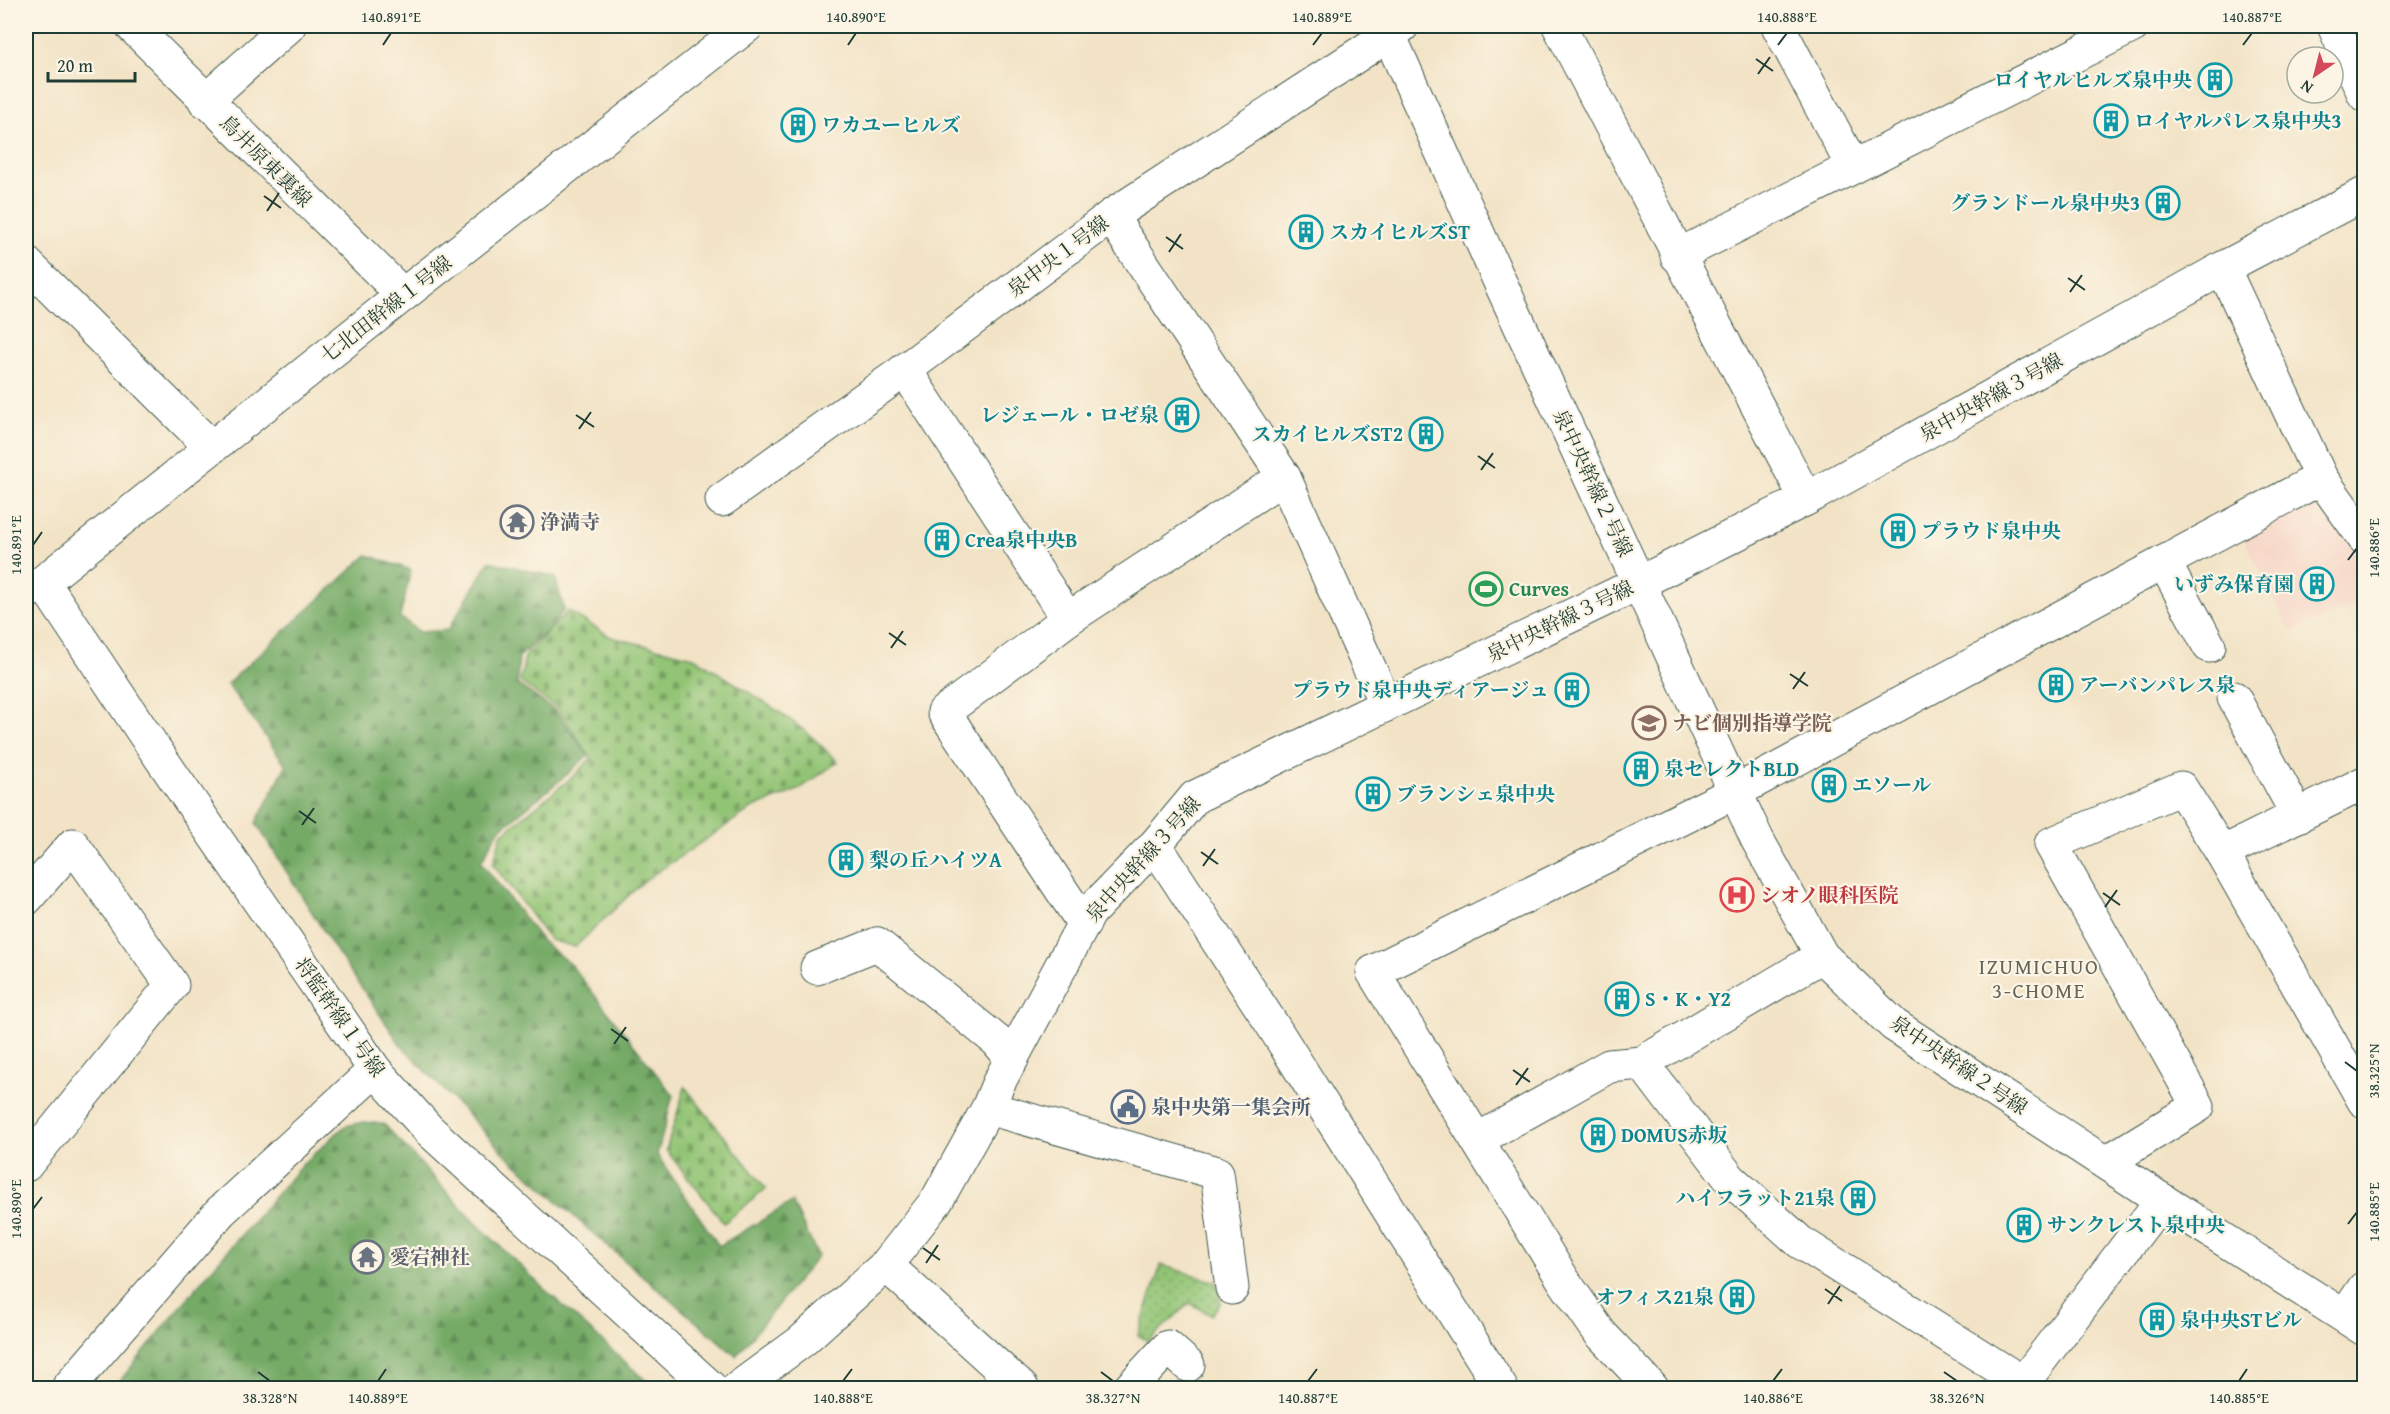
<svg xmlns="http://www.w3.org/2000/svg" width="2390" height="1414" viewBox="0 0 2390 1414" font-family="'Gentium Book Plus','Noto Serif JP',serif">
<style>
.built{fill:#f5d2c3}
.forest{fill:url(#forest-firs);stroke:#4a744d;stroke-width:1.5}
.cemetery{fill:url(#cemetery-stones);stroke:#588054;stroke-width:1.5}
.park{fill:url(#park-dots);stroke:#588054;stroke-width:1.5}
.lines{fill:none;stroke-linecap:round;stroke-linejoin:round}
.minor-casing{stroke:#3f564a;stroke-width:35}
.minor{stroke:#fff;stroke-width:33}
.ticks{fill:none;stroke:#1f3d34;stroke-width:2}
.labels{text-anchor:middle;stroke-width:4.5;stroke-linejoin:round;paint-order:stroke}
.culture-label{font-size:20px;font-weight:bold;fill:#0d838f;stroke:#fcf5e5;text-anchor:start}
.street-label{font-size:20px;fill:#1f3d34;stroke:#fcf5e5}
.worship-label{font-size:20px;font-weight:bold;fill:#5b616d;stroke:#fcf5e5;text-anchor:start}
.leisure-label{font-size:20px;font-weight:bold;fill:#27864d;stroke:#fcf5e5;text-anchor:start}
.education-label{font-size:20px;font-weight:bold;fill:#785e54;stroke:#fcf5e5;text-anchor:start}
.health-label{font-size:20px;font-weight:bold;fill:#be3a42;stroke:#fcf5e5;text-anchor:start}
.service-label{font-size:20px;font-weight:bold;fill:#4e5e75;stroke:#fcf5e5;text-anchor:start}
.neighbourhood-label{font-size:21px;letter-spacing:1.5px;fill:#636559;stroke:#fcf5e5}
.neatline{fill:none;stroke:#1f3d34;stroke-width:2}
.ticks-label{font-size:15px;text-anchor:middle;fill:#1f3d34}
</style>
<defs>
<pattern id="forest-firs" width="22" height="20" patternUnits="userSpaceOnUse" patternTransform="scale(1.5)"><rect width="22" height="20" fill="#75aa66"/><path d="M5 1l3.5 6h-7zM16 11l3.5 6h-7z" fill="#5f8c55"/></pattern>
<pattern id="cemetery-stones" width="16" height="16" patternUnits="userSpaceOnUse" patternTransform="scale(1.5)"><rect width="16" height="16" fill="#92c475"/><path d="M2 7V4a2 2 0 0 1 4 0v3zM10 15v-3a2 2 0 0 1 4 0v3z" fill="#77a061"/></pattern>
<pattern id="park-dots" width="8" height="8" patternUnits="userSpaceOnUse" patternTransform="scale(1.5)"><rect width="8" height="8" fill="#92c475"/><path d="M2 2h.1M6 6h.1" fill="none" stroke="#77a061" stroke-width="1.8" stroke-linecap="round"/></pattern>
</defs>
<rect width="100%" height="100%" fill="#fcf5e5"/>
<filter id="ink" filterUnits="userSpaceOnUse"><feTurbulence type="fractalNoise" baseFrequency=".0167" numOctaves="2"/><feDisplacementMap in="SourceGraphic" scale="12" xChannelSelector="R" yChannelSelector="G"/><feConvolveMatrix kernelMatrix="1 2 1 2 8 2 1 2 1" color-interpolation-filters="sRGB"/></filter>
<filter id="wash" filterUnits="userSpaceOnUse"><feTurbulence type="fractalNoise" baseFrequency=".008" numOctaves="4" result="noise"/><feDisplacementMap in="SourceGraphic" scale="24" xChannelSelector="R" yChannelSelector="G"/><feGaussianBlur stdDeviation="1.35" result="paint"/><feColorMatrix in="noise" values="0 0 0 0 0 0 0 0 0 0 0 0 0 0 0 0 0 1.4 0 .05"/><feComposite in="paint" operator="in"/></filter>
<g filter="url(#wash)">
<rect width="100%" height="100%" fill="#f2e3c6"/>
<polygon class="built" points="2323,502 2364,565 2364,601 2290,631 2243,538"/>
<g class="forest">
<polygon points="367,555 411,570 400,617 420,632 448,630 489,561 555,577 564,609 550,629 519,657 517,684 556,711 588,755 569,773 498,831 481,862 542,941 571,965 673,1095 657,1155 719,1246 792,1202 818,1256 736,1356 589,1230 506,1155 400,1044 333,946 256,823 286,765 227,684"/>
<polygon points="364,1122 384,1124 471,1218 540,1285 654,1388 114,1388 210,1271 303,1164 345,1126"/>
</g>
<g class="cemetery">
<polygon points="568,611 611,637 694,657 781,713 809,734 838,762 798,790 751,809 644,881 575,947 550,940 493,864 501,835 577,773 591,758 558,709 520,682 525,656"/>
<polygon points="685,1087 766,1189 724,1223 666,1150"/>
</g>
<polygon class="park" points="1161,1265 1217,1282 1221,1303 1211,1315 1190,1303 1148,1341 1138,1335"/>
</g>
<g filter="url(#ink)">
<g class="lines">
<defs>
<g id="minor">
<polyline points="132,26 403,295"/>
<polyline points="1385,26 1499,280 1757,839 1822,956 1894,1025 2162,1200 2364,1329"/>
<polyline points="1559,26 1806,499"/>
<polyline points="1778,26 1853,167"/>
<polyline points="2334,26 2364,94"/>
<polyline points="205,101 289,26"/>
<polyline points="1111,216 1284,477"/>
<polyline points="1677,256 2133,26"/>
<polyline points="26,263 211,447"/>
<polyline points="2223,268 2321,478 2364,538"/>
<polyline points="905,370 1068,619"/>
<polyline points="722,500 905,370 1111,216 1402,26"/>
<polyline points="2164,562 2209,646"/>
<polyline points="43,582 145,735 375,1070 429,1130 711,1388"/>
<polyline points="26,593 43,582 403,295 747,26"/>
<polyline points="2234,698 2298,816"/>
<polyline points="1155,845 1273,1026 1501,1388"/>
<polyline points="2222,853 2364,783"/>
<polyline points="26,899 73,845 172,985 26,1165"/>
<polyline points="1084,924 944,712 1068,619 1284,477 1386,705"/>
<polyline points="1822,956 1642,1063 1730,1179 1800,1242 2031,1388"/>
<polyline points="817,968 877,944 997,1041 1012,1059"/>
<polyline points="988,1108 1217,1173 1232,1288"/>
<polyline points="1477,1140 1609,1066 1642,1063"/>
<polyline points="2107,1162 2198,1106 2051,844 2181,788 2222,853 2364,1101"/>
<polyline points="886,1265 1022,1388"/>
<polyline points="2345,1316 2364,1288"/>
<polyline points="68,1388 221,1211 375,1070"/>
<polyline points="738,1388 802,1341 886,1265 937,1200 988,1108 998,1084 1090,912 1155,845 1195,797 1639,583 1806,499 2223,268 2364,194"/>
<polyline points="1130,1388 1168,1347 1188,1365"/>
<polyline points="1652,1388 1600,1333 1564,1281 1373,972 1735,792 2321,478"/>
<polyline points="2019,1388 2162,1200"/>
</g>
</defs>
<use href="#minor" class="minor-casing"/>
<use href="#minor" class="minor"/>
</g>
</g>
<path class="ticks" d="M383 45 391 33M848 45 856 33M1313 45 1322 33M1778 45 1787 33M2243 45 2252 33M1756 59 1773 71M1758 74 1770 57M264 196 281 208M267 211 279 193M1166 237 1183 249M1169 252 1181 234M2068 278 2085 290M2070 292 2082 275M576 415 594 427M579 429 591 412M1478 456 1495 468M1481 470 1493 453M33 545 42 532M2348 560 2357 548M889 633 906 645M891 648 903 631M1790 674 1808 686M1793 689 1805 672M299 811 316 823M302 825 314 808M1201 852 1218 864M1203 866 1215 849M2103 893 2120 905M2105 907 2117 890M611 1029 628 1041M614 1044 626 1027M2345 1062 2357 1071M1513 1070 1530 1082M1516 1085 1528 1068M33 1209 42 1197M2348 1224 2357 1212M923 1248 940 1260M926 1263 938 1245M1825 1289 1842 1301M1828 1304 1840 1286M258 1372 270 1381M1101 1372 1113 1381M1944 1372 1957 1381M378 1381 386 1369M843 1381 852 1369M1308 1381 1317 1369M1773 1381 1782 1369M2239 1381 2247 1369"/>
<defs>
<symbol id="building-ring" viewBox="-11 -11 22 22"><circle r="9.5" fill="#fcf5e5" stroke="#0f9aa8" stroke-width="1.5"/><path d="M-4-6H4V6H1V3H-1V6H-4ZM-2.5-4.3h1.7v1.8h-1.7ZM.8-4.3h1.7v1.8H.8ZM-2.5-1h1.7V.8h-1.7ZM.8-1h1.7V.8H.8Z" fill="#0f9aa8"/></symbol>
<symbol id="temple-ring" viewBox="-11 -11 22 22"><circle r="9.5" fill="#fcf5e5" stroke="#6b7280" stroke-width="1.5"/><path d="M0-6L5-2H3V0L6.5 2.5H4V6H1.5V3h-3V6H-4V2.5H-6.5L-3 0V-2H-5Z" fill="#6b7280"/></symbol>
<symbol id="stadium-ring" viewBox="-11 -11 22 22"><circle r="9.5" fill="#fcf5e5" stroke="#2e9e5b" stroke-width="1.5"/><path d="M0-5a6.5 5 0 1 0 0 10a6.5 5 0 1 0 0-10ZM-3.5-1.8h7v3.6h-7Z" fill="#2e9e5b"/></symbol>
<symbol id="school-ring" viewBox="-11 -11 22 22"><circle r="9.5" fill="#fcf5e5" stroke="#8d6e63" stroke-width="1.5"/><path d="M0-5L7-2L0 1L-7-2ZM-4 1L0 2.5L4 1V4Q0 6-4 4Z" fill="#8d6e63"/></symbol>
<symbol id="hospital-ring" viewBox="-11 -11 22 22"><circle r="9.5" fill="#fcf5e5" stroke="#e0444e" stroke-width="1.5"/><path d="M-5-5h3v3.5h4V-5h3V5h-3V1.5h-4V5h-3Z" fill="#e0444e"/></symbol>
<symbol id="civic-ring" viewBox="-11 -11 22 22"><circle r="9.5" fill="#fcf5e5" stroke="#5c6f8a" stroke-width="1.5"/><path d="M-.6-6.5H3V-4.5H.6V-3L4-1V1h2V6H-6V1h2V-1L-.6-3ZM-1.2 2.5V6h2.4V2.5Z" fill="#5c6f8a"/></symbol>
</defs>
<g fill-rule="evenodd">
<use href="#building-ring" x="2196" y="61" width="38" height="38"/>
<use href="#building-ring" x="2092" y="102" width="38" height="38"/>
<use href="#building-ring" x="779" y="106" width="38" height="38"/>
<use href="#building-ring" x="2144" y="184" width="38" height="38"/>
<use href="#building-ring" x="1287" y="213" width="38" height="38"/>
<use href="#building-ring" x="1163" y="396" width="38" height="38"/>
<use href="#building-ring" x="1407" y="415" width="38" height="38"/>
<use href="#temple-ring" x="498" y="503" width="38" height="38"/>
<use href="#building-ring" x="1879" y="512" width="38" height="38"/>
<use href="#building-ring" x="923" y="521" width="38" height="38"/>
<use href="#building-ring" x="2298" y="565" width="38" height="38"/>
<use href="#stadium-ring" x="1467" y="570" width="38" height="38"/>
<use href="#building-ring" x="2037" y="666" width="38" height="38"/>
<use href="#building-ring" x="1553" y="671" width="38" height="38"/>
<use href="#school-ring" x="1630" y="704" width="38" height="38"/>
<use href="#building-ring" x="1622" y="750" width="38" height="38"/>
<use href="#building-ring" x="1810" y="766" width="38" height="38"/>
<use href="#building-ring" x="1354" y="775" width="38" height="38"/>
<use href="#building-ring" x="827" y="841" width="38" height="38"/>
<use href="#hospital-ring" x="1718" y="876" width="38" height="38"/>
<use href="#building-ring" x="1603" y="980" width="38" height="38"/>
<use href="#civic-ring" x="1109" y="1088" width="38" height="38"/>
<use href="#building-ring" x="1579" y="1116" width="38" height="38"/>
<use href="#building-ring" x="1839" y="1179" width="38" height="38"/>
<use href="#building-ring" x="2005" y="1206" width="38" height="38"/>
<use href="#temple-ring" x="348" y="1238" width="38" height="38"/>
<use href="#building-ring" x="1718" y="1278" width="38" height="38"/>
<use href="#building-ring" x="2138" y="1301" width="38" height="38"/>
</g>
<g class="labels">
<g class="culture-label">
<text x="2192" y="87" text-anchor="end">ロイヤルヒルズ泉中央</text>
<text x="2134" y="128">ロイヤルパレス泉中央3</text>
<text x="821" y="132">ワカユーヒルズ</text>
<text x="2140" y="210" text-anchor="end">グランドール泉中央3</text>
<text x="1329" y="239">スカイヒルズST</text>
<text x="1159" y="422" text-anchor="end">レジェール・ロゼ泉</text>
<text x="1403" y="441" text-anchor="end">スカイヒルズST2</text>
<text x="1921" y="538">プラウド泉中央</text>
<text x="965" y="547">Crea泉中央B</text>
<text x="2294" y="591" text-anchor="end">いずみ保育園</text>
<text x="2079" y="692">アーバンパレス泉</text>
<text x="1549" y="697" text-anchor="end">プラウド泉中央ディアージュ</text>
<text x="1664" y="776">泉セレクトBLD</text>
<text x="1852" y="792">エソール</text>
<text x="1396" y="801">ブランシェ泉中央</text>
<text x="869" y="867">梨の丘ハイツA</text>
<text x="1645" y="1006">S・K・Y2</text>
<text x="1621" y="1142">DOMUS赤坂</text>
<text x="1835" y="1205" text-anchor="end">ハイフラット21泉</text>
<text x="2047" y="1232">サンクレスト泉中央</text>
<text x="1714" y="1304" text-anchor="end">オフィス21泉</text>
<text x="2180" y="1327">泉中央STビル</text>
</g>
<g class="street-label">
<text transform="translate(266 161) rotate(45)" y="7">鳥井原東裏線</text>
<text transform="translate(1058 256) rotate(-37)" y="7">泉中央１号線</text>
<text transform="translate(386 309) rotate(-38)" y="7">七北田幹線１号線</text>
<text transform="translate(1991 397) rotate(-29)" y="7">泉中央幹線３号線</text>
<text transform="translate(1593 483) rotate(65)" y="7">泉中央幹線２号線</text>
<text transform="translate(1560 621) rotate(-26)" y="7">泉中央幹線３号線</text>
<text transform="translate(1143 859) rotate(-48)" y="7">泉中央幹線３号線</text>
<text transform="translate(340 1017) rotate(55)" y="7">将監幹線１号線</text>
<text transform="translate(1959 1065) rotate(34)" y="7">泉中央幹線２号線</text>
</g>
<g class="worship-label">
<text x="540" y="529">浄満寺</text>
<text x="390" y="1264">愛宕神社</text>
</g>
<g class="leisure-label">
<text x="1509" y="596">Curves</text>
</g>
<g class="education-label">
<text x="1672" y="730">ナビ個別指導学院</text>
</g>
<g class="health-label">
<text x="1760" y="902">シオノ眼科医院</text>
</g>
<g class="service-label">
<text x="1151" y="1114">泉中央第一集会所</text>
</g>
<g class="neighbourhood-label">
<text x="2039" y="974">IZUMICHUO<tspan x="2039" dy="24">3-CHOME</tspan></text>
</g>
</g>
<rect width="2390" height="1414" fill="none" stroke="#fcf5e5" stroke-width="66"/>
<g transform="translate(2315 75) rotate(215)"><circle r="28" fill="#fcf5e5" stroke="#a4ab9e" stroke-width="1.5"/>
<path d="M0-4.5L10 22L0 15L-10 22Z" fill="#d1495b"/>
<text y="-9" font-size="16" font-weight="bold" text-anchor="middle" fill="#1f3d34">N</text>
</g>
<path d="M48 72v9h87v-9" fill="none" stroke="#1f3d34" stroke-width="3"/>
<text x="57" y="72" font-size="18" fill="#1f3d34" stroke="#fcf5e5" stroke-width="4.5" paint-order="stroke">20 m</text>
<rect x="33" y="33" width="2324" height="1348" class="neatline"/>
<g class="ticks-label">
<text x="391" y="22">140.891°E</text>
<text x="856" y="22">140.890°E</text>
<text x="1322" y="22">140.889°E</text>
<text x="1787" y="22">140.888°E</text>
<text x="2252" y="22">140.887°E</text>
<text transform="translate(16 545) rotate(-90)" y="5">140.891°E</text>
<text transform="translate(2374 548) rotate(-90)" y="5">140.886°E</text>
<text transform="translate(2374 1071) rotate(-90)" y="5">38.325°N</text>
<text transform="translate(16 1209) rotate(-90)" y="5">140.890°E</text>
<text transform="translate(2374 1212) rotate(-90)" y="5">140.885°E</text>
<text x="270" y="1403">38.328°N</text>
<text x="378" y="1403">140.889°E</text>
<text x="843" y="1403">140.888°E</text>
<text x="1113" y="1403">38.327°N</text>
<text x="1308" y="1403">140.887°E</text>
<text x="1773" y="1403">140.886°E</text>
<text x="1957" y="1403">38.326°N</text>
<text x="2239" y="1403">140.885°E</text>
</g>
</svg>
